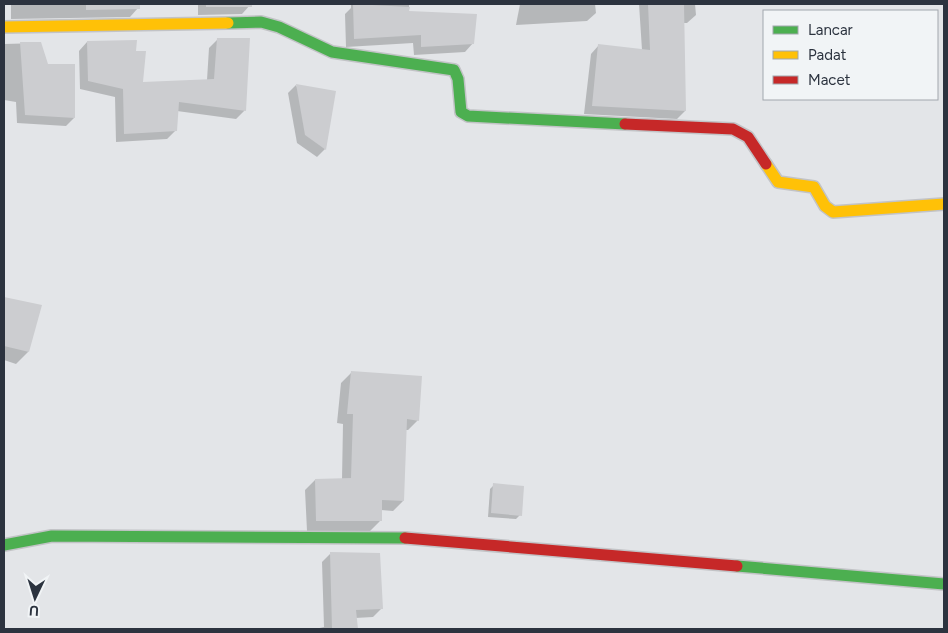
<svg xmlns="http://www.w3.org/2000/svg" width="948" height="633" viewBox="0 0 948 633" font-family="Figtree,sans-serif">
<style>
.shadow{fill:#0003}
.building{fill:#cccdd0}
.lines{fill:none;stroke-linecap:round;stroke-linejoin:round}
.fast-casing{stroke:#c2c3c6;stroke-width:14}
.slow-casing{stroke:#c2c3c6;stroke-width:14}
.jam-casing{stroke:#c2c3c6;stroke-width:14}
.fast{stroke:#4caf50;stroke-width:11}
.slow{stroke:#ffc107;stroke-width:11}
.jam{stroke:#c62828;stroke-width:11}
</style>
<rect width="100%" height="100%" fill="#e3e5e8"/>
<g class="shadow">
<polygon points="11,4 139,4 138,8 130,17 11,19"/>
<polygon points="198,4 251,4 242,14 198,15"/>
<polygon points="351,4 409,4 409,12 473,43 465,52 414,55 413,43 346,47 345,14 351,8"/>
<polygon points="520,4 595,4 596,13 587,21 516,25"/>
<polygon points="639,4 695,4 696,15 687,23 683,23 685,111 677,119 584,114 591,54 599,45 642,50"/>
<polygon points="217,40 245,110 236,119 177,111 176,130 167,139 116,142 115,97 80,89 79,51 87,42 135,52 142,84 207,80 209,48"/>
<polygon points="40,43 47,65 74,118 66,126 17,123 16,102 4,100 4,44"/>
<polygon points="296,85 325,149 317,157 297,143 288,93"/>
<polygon points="4,298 40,306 28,352 16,364 4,360"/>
<polygon points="351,373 418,420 408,430 405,430 403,501 393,511 381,510 380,521 370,531 307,531 305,490 315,480 342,479 343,424 337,423 341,383"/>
<polygon points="494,485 520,515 516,519 488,517 490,489"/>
<polygon points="330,554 381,609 373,617 355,618 357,629 315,629 324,627 322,562"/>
</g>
<g class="building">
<polygon points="86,4 140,4 140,9 86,10"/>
<rect x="206" y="4" width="46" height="3"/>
<polygon points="353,4 410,7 409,11 477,14 474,44 421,47 421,35 354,39"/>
<polygon points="648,4 684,4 686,111 592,106 598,44 650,50"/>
<polygon points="217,38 250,38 246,111 179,102 177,131 124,134 123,89 88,81 87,41 137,40 136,51 146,51 143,82 214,79"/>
<polygon points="20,42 41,42 48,64 75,64 75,118 25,115"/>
<polygon points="296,84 336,91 326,150 305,135"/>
<polygon points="4,297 42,305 29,352 4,346"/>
<polygon points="351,371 422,376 419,421 407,419 404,501 382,500 382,521 316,521 315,479 351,478 353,414 347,414"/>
<polygon points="493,483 524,486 522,516 491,513"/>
<polygon points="330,552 380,553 383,609 356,610 358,629 332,629"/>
</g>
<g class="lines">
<defs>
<g id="fast">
<polyline points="228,23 261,22 279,27 332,52 454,70 458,79 461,112 468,116 625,124"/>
<polyline points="4,545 52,536 405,538"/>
<polyline points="737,566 944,584"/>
</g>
<g id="slow">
<polyline points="4,27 228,23"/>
<polyline points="766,164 778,182 814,187 825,206 833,212 944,204"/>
</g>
<g id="jam">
<polyline points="625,124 733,129 748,137 766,164"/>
<polyline points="405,538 737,566"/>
</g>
</defs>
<use href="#fast" class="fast-casing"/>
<use href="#slow" class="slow-casing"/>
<use href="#jam" class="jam-casing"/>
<use href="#fast" class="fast"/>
<use href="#slow" class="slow"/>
<use href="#jam" class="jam"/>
</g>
<rect width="948" height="633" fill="none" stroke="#2c333f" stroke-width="10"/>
<rect x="763" y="10" width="175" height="90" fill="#f1f4f6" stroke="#a2a7ad"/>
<rect x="773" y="26" width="25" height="8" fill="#4caf50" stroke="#a2a7ad"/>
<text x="808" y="35" font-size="15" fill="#2c333f">Lancar</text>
<rect x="773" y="51" width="25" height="8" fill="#ffc107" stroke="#a2a7ad"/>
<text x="808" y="60" font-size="15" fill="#2c333f">Padat</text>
<rect x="773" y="76" width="25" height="8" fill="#c62828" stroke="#a2a7ad"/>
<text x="808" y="85" font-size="15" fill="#2c333f">Macet</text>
<g transform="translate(35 598) rotate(184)" stroke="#f1f4f6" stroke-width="4" paint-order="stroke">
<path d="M0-4L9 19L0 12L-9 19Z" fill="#2c333f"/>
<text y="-8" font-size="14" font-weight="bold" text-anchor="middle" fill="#2c333f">U</text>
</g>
</svg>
